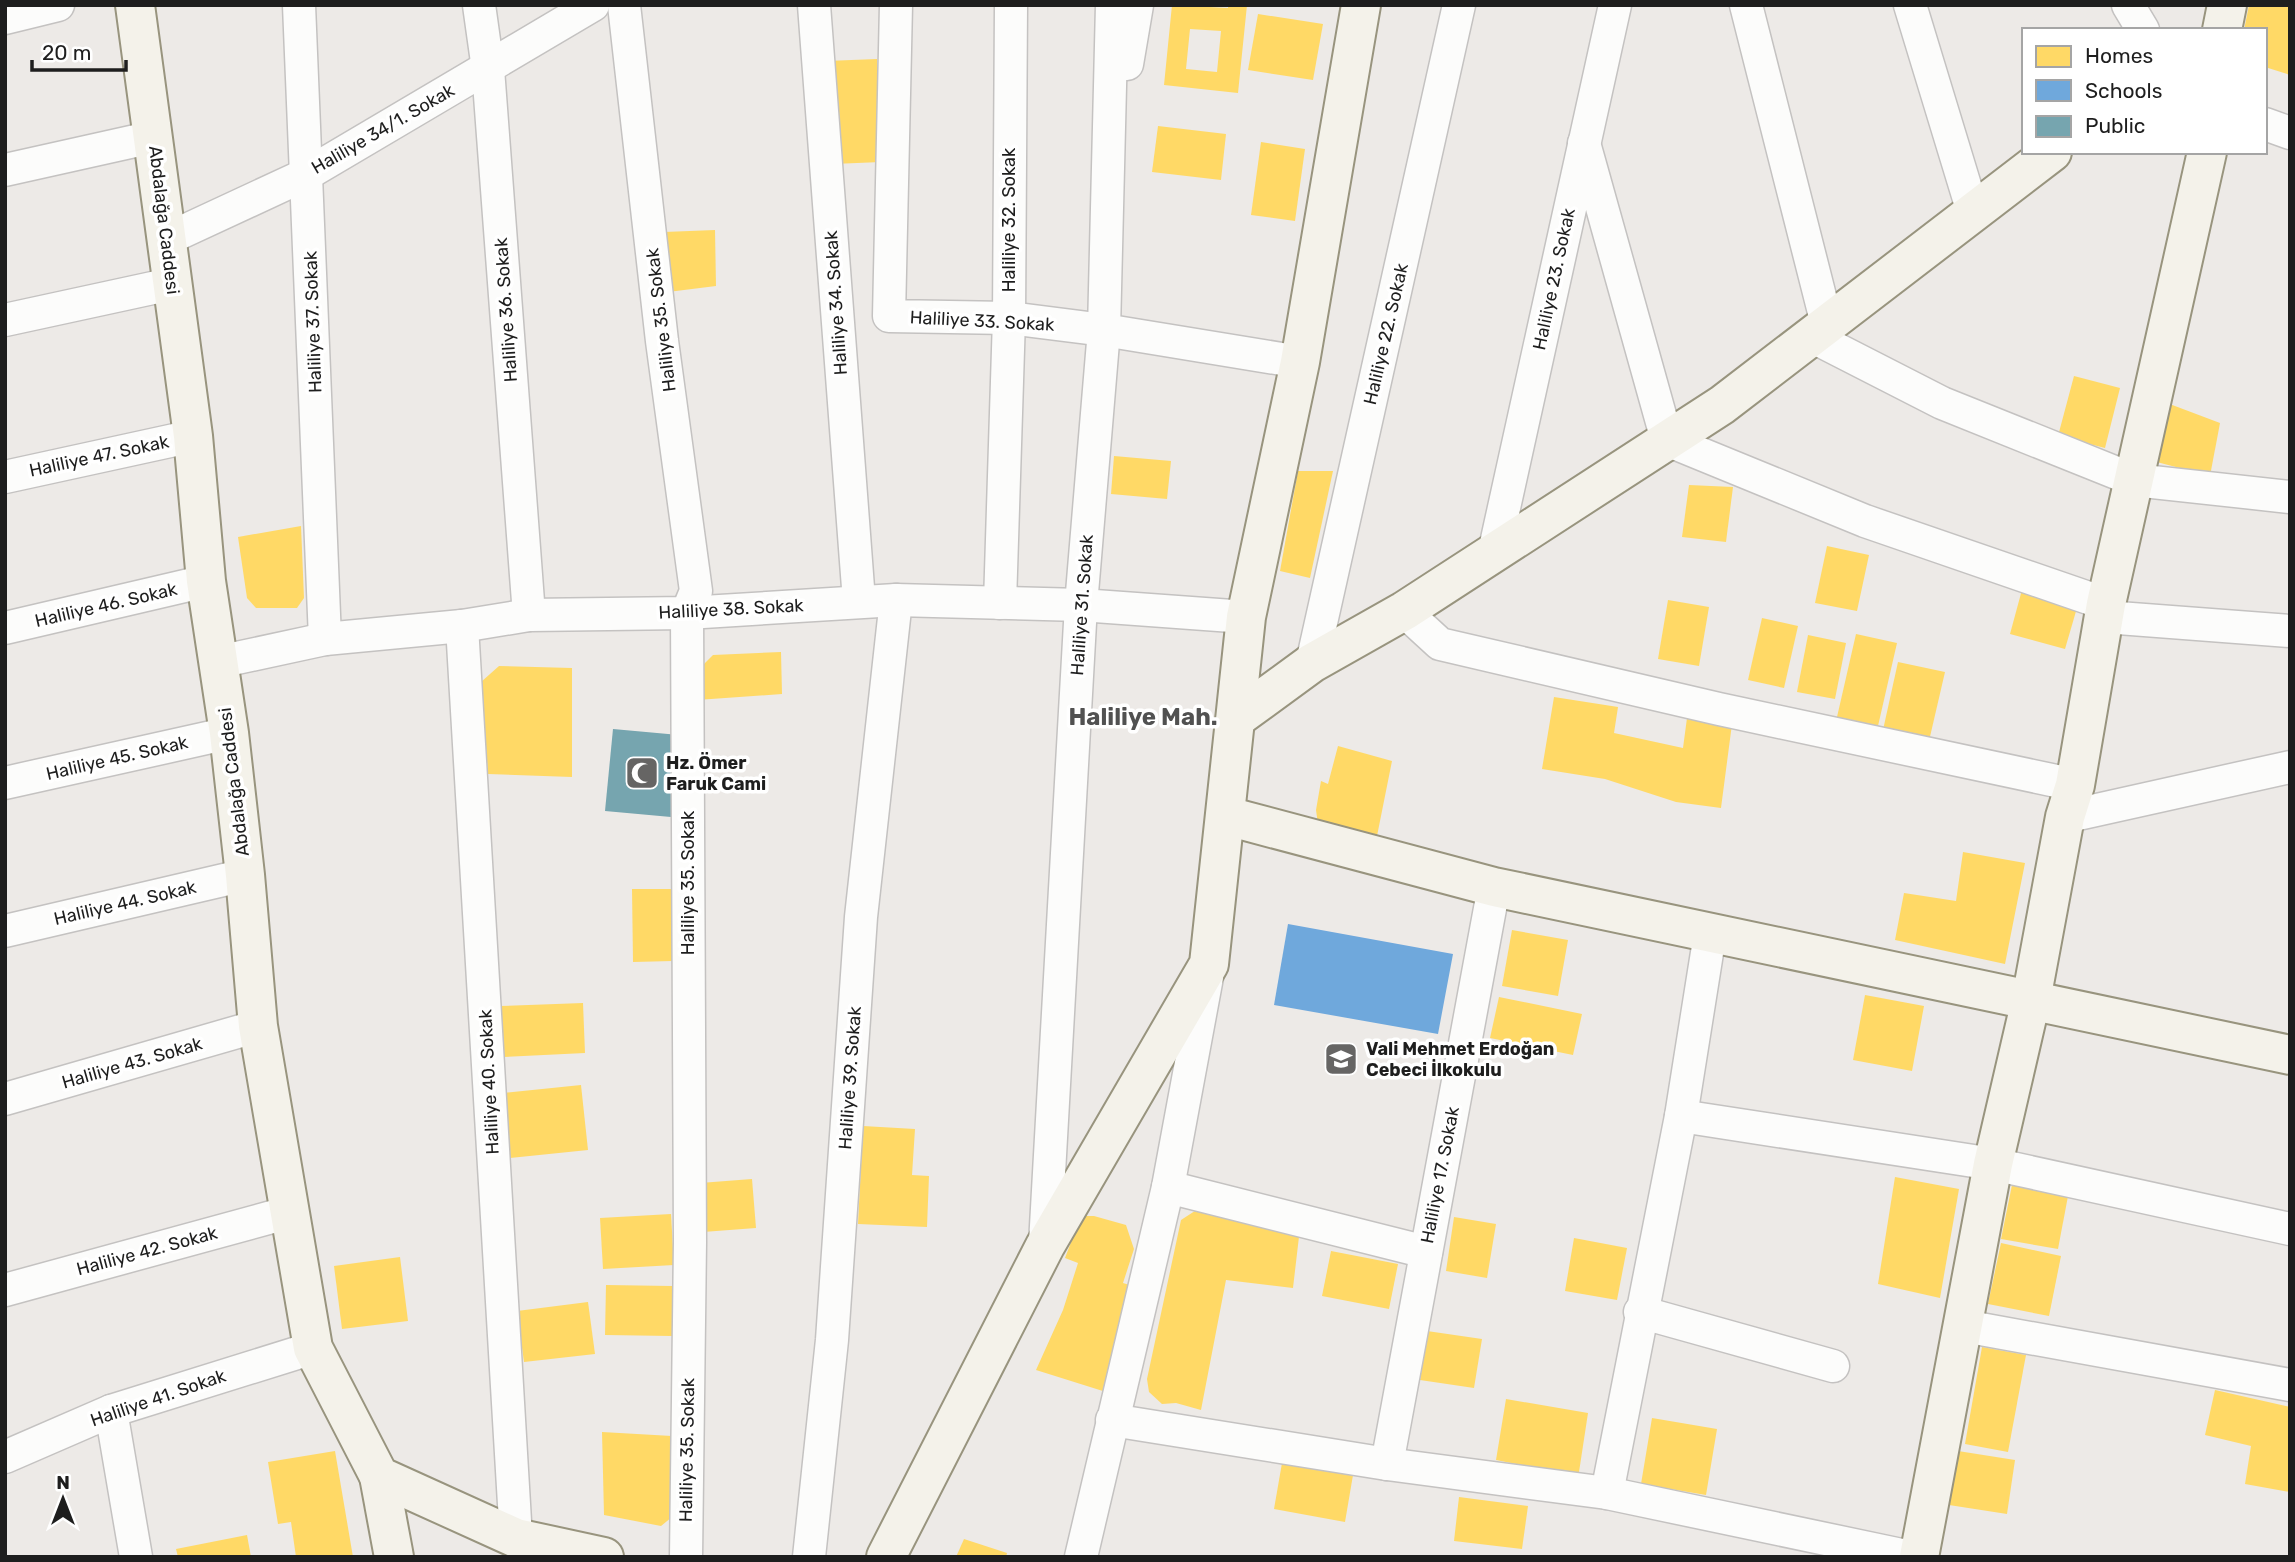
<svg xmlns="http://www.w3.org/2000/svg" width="2295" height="1562" viewBox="0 0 2295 1562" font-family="Rubik,sans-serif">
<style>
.homes{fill:#ffd966;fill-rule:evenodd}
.schools{fill:#6fa8dc}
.public{fill:#76a5af}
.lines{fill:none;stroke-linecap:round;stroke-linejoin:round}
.street-casing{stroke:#c4c2c1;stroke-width:35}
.secondary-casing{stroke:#98947e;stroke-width:42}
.street{stroke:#fcfcfb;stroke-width:32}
.secondary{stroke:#f4f2ea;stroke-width:38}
.labels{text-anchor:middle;stroke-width:7;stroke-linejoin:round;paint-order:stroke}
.street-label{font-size:18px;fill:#1e1e1e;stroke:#fff}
.poi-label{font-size:18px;font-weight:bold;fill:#1e1e1e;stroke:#fff;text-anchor:start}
.district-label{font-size:24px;font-weight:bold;fill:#515151;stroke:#fff}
</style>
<rect width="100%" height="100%" fill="#edeae7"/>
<g class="homes">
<path d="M1172 5 1228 8V5H1247L1238 93 1164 85ZM1190 29 1221 31 1217 72 1186 69Z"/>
<polygon points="2249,5 2290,5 2290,75 2265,67 2265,30 2244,30"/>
<polygon points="1258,14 1323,24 1313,80 1248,70"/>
<polygon points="877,59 881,162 833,164 826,61"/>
<polygon points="1158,126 1226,134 1221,180 1152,172"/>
<polygon points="1261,142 1305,149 1295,221 1251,215"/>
<polygon points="715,230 716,286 668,292 664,232"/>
<polygon points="2074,376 2120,388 2105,448 2058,436"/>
<polygon points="2167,403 2220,423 2210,476 2153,461"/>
<polygon points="1114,456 1171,461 1167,499 1111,494"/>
<polygon points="1298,471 1333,471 1310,578 1280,571"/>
<polygon points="1689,485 1733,487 1726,542 1682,537"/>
<polygon points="301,526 304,598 297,608 256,608 247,598 238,537"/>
<polygon points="1827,546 1869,555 1857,611 1815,603"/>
<polygon points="2023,586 2079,601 2065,649 2010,634"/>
<polygon points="1668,600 1709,607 1699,666 1658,659"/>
<polygon points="1762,618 1798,626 1784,688 1748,680"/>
<polygon points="1856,634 1897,643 1878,726 1837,717"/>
<polygon points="1808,635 1846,643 1835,699 1797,692"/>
<polygon points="781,652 782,694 697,700 695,673 713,655"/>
<polygon points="1898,662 1945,672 1929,741 1883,730"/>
<polygon points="499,666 572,668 572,777 488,774 481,682"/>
<polygon points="1554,697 1618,707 1614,733 1683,748 1687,718 1732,724 1721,808 1676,802 1605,779 1542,769"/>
<polygon points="1338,746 1392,761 1377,836 1318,824 1316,810 1321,781 1328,784"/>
<polygon points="1963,852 2025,863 2005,964 1895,940 1904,893 1956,901"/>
<polygon points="632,889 672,889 673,961 633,962"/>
<polygon points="1512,930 1568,940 1558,996 1502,986"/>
<polygon points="1865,995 1924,1006 1912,1071 1853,1060"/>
<polygon points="1499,997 1582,1014 1573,1055 1490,1038"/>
<polygon points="583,1003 585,1053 503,1057 500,1006"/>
<polygon points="581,1085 588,1150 510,1158 503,1093"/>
<polygon points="863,1126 915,1129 912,1175 929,1176 927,1227 858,1224"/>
<polygon points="1895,1177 1959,1189 1940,1298 1878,1284"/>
<polygon points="752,1179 756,1228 703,1232 700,1183"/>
<polygon points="2012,1185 2068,1196 2058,1249 2001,1239"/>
<polygon points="1201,1207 1300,1228 1293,1288 1226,1280 1201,1410 1176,1403 1162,1404 1149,1392 1147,1379 1181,1220"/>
<polygon points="671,1214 674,1265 603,1269 600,1218"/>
<polygon points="1081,1216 1094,1216 1126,1225 1134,1249 1123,1283 1133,1286 1106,1392 1036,1370 1063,1310 1078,1263 1065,1258"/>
<polygon points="1454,1217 1496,1224 1487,1278 1446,1271"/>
<polygon points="1574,1238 1627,1248 1617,1300 1565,1291"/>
<polygon points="2001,1243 2061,1256 2049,1316 1988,1304"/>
<polygon points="1331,1251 1398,1264 1389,1309 1322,1296"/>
<polygon points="400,1257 408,1321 342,1329 334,1266"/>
<polygon points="606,1285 672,1286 672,1336 605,1335"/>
<polygon points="588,1302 595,1354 524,1362 517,1311"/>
<polygon points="1427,1331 1482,1339 1474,1388 1420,1380"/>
<polygon points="1982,1347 2026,1355 2008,1452 1965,1444"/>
<polygon points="2215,1390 2290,1407 2290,1492 2245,1484 2251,1446 2205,1435"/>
<polygon points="1506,1399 1588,1413 1579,1472 1565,1474 1496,1460"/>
<polygon points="1652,1418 1717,1429 1706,1495 1641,1484"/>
<polygon points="602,1432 672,1436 672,1517 661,1526 604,1515"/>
<polygon points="335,1451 353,1557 296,1557 291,1522 278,1524 268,1462"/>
<polygon points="1958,1451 2015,1460 2007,1514 1949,1505"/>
<polygon points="1282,1463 1353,1475 1345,1522 1274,1509"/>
<polygon points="1459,1497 1528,1506 1522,1549 1454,1541"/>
<polygon points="247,1535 251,1557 178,1557 176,1549"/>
<polygon points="964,1539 1007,1553 1006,1557 956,1557"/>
</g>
<polygon class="schools" points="1288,924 1453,954 1438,1034 1274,1005"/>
<polygon class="public" points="613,729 679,735 671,817 605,811"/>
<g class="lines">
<defs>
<g id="street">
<polyline points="299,5 325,639"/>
<polyline points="479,5 488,69 529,615"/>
<polyline points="624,5 662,341 696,591 687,613 690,1242 686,1557"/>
<polyline points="814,5 859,601"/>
<polyline points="896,5 889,316 1009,318 1104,330 1300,362"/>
<polyline points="1746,5 1827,324"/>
<polyline points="1910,5 1973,212"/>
<polyline points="2128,5 2143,30"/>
<polyline points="5,18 58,5"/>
<polyline points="1127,64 1137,5"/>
<polyline points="2265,124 2290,133"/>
<polyline points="1584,143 1667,440 1865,521 2106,604"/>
<polyline points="5,170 153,137"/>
<polyline points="167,239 307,174 593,5"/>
<polyline points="5,320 171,284"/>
<polyline points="1811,336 1942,403 2134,480 2290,497"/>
<polyline points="5,477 193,436"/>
<polyline points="1494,553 1615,5"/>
<polyline points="1000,603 1009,318 1011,5"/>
<polyline points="1404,611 1440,644 1719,709 2075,785"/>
<polyline points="2105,617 2290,631"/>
<polyline points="462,626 516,1538"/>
<polyline points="5,628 206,581"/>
<polyline points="218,662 325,639 462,626 529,615 687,613 896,600 1081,605 1246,617"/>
<polyline points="1312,663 1459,5"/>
<polyline points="5,783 229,733"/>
<polyline points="2065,817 2290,767"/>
<polyline points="5,931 245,875"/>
<polyline points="5,1099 258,1026"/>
<polyline points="1681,1116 1993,1164 2290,1229"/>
<polyline points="1168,1187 1426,1252"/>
<polyline points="1045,1244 1081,605 1104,330 1112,5"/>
<polyline points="5,1290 290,1212"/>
<polyline points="1640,1312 1833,1366"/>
<polyline points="1964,1326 2290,1385"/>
<polyline points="111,1411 136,1557"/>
<polyline points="1112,1420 1387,1464 1607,1493 1911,1557"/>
<polyline points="5,1457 111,1411 313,1348"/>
<polyline points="1387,1464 1494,887"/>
<polyline points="1607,1493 1681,1116 1710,934"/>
<polyline points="809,1557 832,1340 861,917 896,600"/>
<polyline points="1081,1557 1168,1187 1207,977"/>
</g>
<g id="secondary">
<polyline points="135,5 193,436 206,581 229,733 245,875 258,1026 313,1348 379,1476 516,1538 604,1557"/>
<polyline points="2222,30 2227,5"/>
<polyline points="1238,717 1312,663 1404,611 1722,405 2052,152"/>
<polyline points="1227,816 1494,887 2290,1055"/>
<polyline points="379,1476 394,1557"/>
<polyline points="886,1557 1045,1246 1209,964 1246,617 1300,362 1361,5"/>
<polyline points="1919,1557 1993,1164 2031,1000 2065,817 2075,785 2106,604 2207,152"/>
</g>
</defs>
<use href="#street" class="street-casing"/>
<use href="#secondary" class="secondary-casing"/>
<use href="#street" class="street"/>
<use href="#secondary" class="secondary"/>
</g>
<defs>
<symbol id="mosque-square" viewBox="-11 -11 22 22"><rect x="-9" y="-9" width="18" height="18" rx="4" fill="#666564" stroke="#fff"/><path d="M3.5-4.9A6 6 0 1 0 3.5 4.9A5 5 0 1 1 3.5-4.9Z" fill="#fff"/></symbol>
<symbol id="school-square" viewBox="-11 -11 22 22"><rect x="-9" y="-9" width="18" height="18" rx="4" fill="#666564" stroke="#fff"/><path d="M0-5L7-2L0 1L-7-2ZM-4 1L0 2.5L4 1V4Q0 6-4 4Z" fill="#fff"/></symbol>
</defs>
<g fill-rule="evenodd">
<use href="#mosque-square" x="623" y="754" width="38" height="38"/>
<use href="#school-square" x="1322" y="1040" width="38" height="38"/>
</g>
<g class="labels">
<g class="street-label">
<text transform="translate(383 129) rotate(-30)" y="6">Haliliye 34/1. Sokak</text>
<text transform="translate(164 220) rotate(83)" y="6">Abdalağa Caddesi</text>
<text transform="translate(1009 220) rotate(-90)" y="6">Haliliye 32. Sokak</text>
<text transform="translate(1554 279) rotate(-78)" y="6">Haliliye 23. Sokak</text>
<text transform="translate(836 303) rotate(-94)" y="6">Haliliye 34. Sokak</text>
<text transform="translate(506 310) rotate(-94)" y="6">Haliliye 36. Sokak</text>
<text transform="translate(661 320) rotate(-97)" y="6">Haliliye 35. Sokak</text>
<text transform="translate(982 321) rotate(3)" y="6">Haliliye 33. Sokak</text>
<text transform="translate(313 322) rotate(-92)" y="6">Haliliye 37. Sokak</text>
<text transform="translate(1386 334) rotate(-77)" y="6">Haliliye 22. Sokak</text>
<text transform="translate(99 456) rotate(-12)" y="6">Haliliye 47. Sokak</text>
<text transform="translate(106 605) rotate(-13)" y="6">Haliliye 46. Sokak</text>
<text transform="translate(1082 605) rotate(-86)" y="6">Haliliye 31. Sokak</text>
<text transform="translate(731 609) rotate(-3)" y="6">Haliliye 38. Sokak</text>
<text transform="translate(117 758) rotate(-13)" y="6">Haliliye 45. Sokak</text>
<text transform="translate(234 782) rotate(-97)" y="6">Abdalağa Caddesi</text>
<text transform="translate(688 883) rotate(-90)" y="6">Haliliye 35. Sokak</text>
<text transform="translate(125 903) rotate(-13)" y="6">Haliliye 44. Sokak</text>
<text transform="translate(132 1063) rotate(-16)" y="6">Haliliye 43. Sokak</text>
<text transform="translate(850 1078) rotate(-86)" y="6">Haliliye 39. Sokak</text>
<text transform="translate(489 1082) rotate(-93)" y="6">Haliliye 40. Sokak</text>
<text transform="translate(1440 1175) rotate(-79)" y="6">Haliliye 17. Sokak</text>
<text transform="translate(147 1251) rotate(-15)" y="6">Haliliye 42. Sokak</text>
<text transform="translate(158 1398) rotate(-19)" y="6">Haliliye 41. Sokak</text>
<text transform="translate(687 1450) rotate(-89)" y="6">Haliliye 35. Sokak</text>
</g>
<g class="poi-label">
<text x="666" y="769">Hz. Ömer<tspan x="666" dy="21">Faruk Cami</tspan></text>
<text x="1366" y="1055">Vali Mehmet Erdoğan<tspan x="1366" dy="21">Cebeci İlkokulu</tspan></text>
</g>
<g class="district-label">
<text x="1143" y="725">Haliliye Mah.</text>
</g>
</g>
<rect width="2295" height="1562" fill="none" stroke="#1e1e1e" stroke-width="14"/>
<rect x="2022" y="28" width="245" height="126" fill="#ffffff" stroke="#a5a5a5" stroke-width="2"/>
<rect x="2036" y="46" width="35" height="21" fill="#ffd966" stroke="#a5a5a5" stroke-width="2"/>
<text x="2085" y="63" font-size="21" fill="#1e1e1e">Homes</text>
<rect x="2036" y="80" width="35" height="21" fill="#6fa8dc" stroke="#a5a5a5" stroke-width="2"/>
<text x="2085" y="98" font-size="21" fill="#1e1e1e">Schools</text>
<rect x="2036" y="116" width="35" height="21" fill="#76a5af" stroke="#a5a5a5" stroke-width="2"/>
<text x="2085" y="133" font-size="21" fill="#1e1e1e">Public</text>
<g transform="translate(63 1499)" stroke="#ffffff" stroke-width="5" paint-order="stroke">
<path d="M0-5L12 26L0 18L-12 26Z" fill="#1e1e1e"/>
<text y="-10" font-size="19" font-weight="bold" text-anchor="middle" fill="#1e1e1e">N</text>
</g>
<path d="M32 60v10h94v-10" fill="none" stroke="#1e1e1e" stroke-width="3.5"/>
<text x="42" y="60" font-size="21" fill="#1e1e1e" stroke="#ffffff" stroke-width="5" paint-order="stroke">20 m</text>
</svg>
